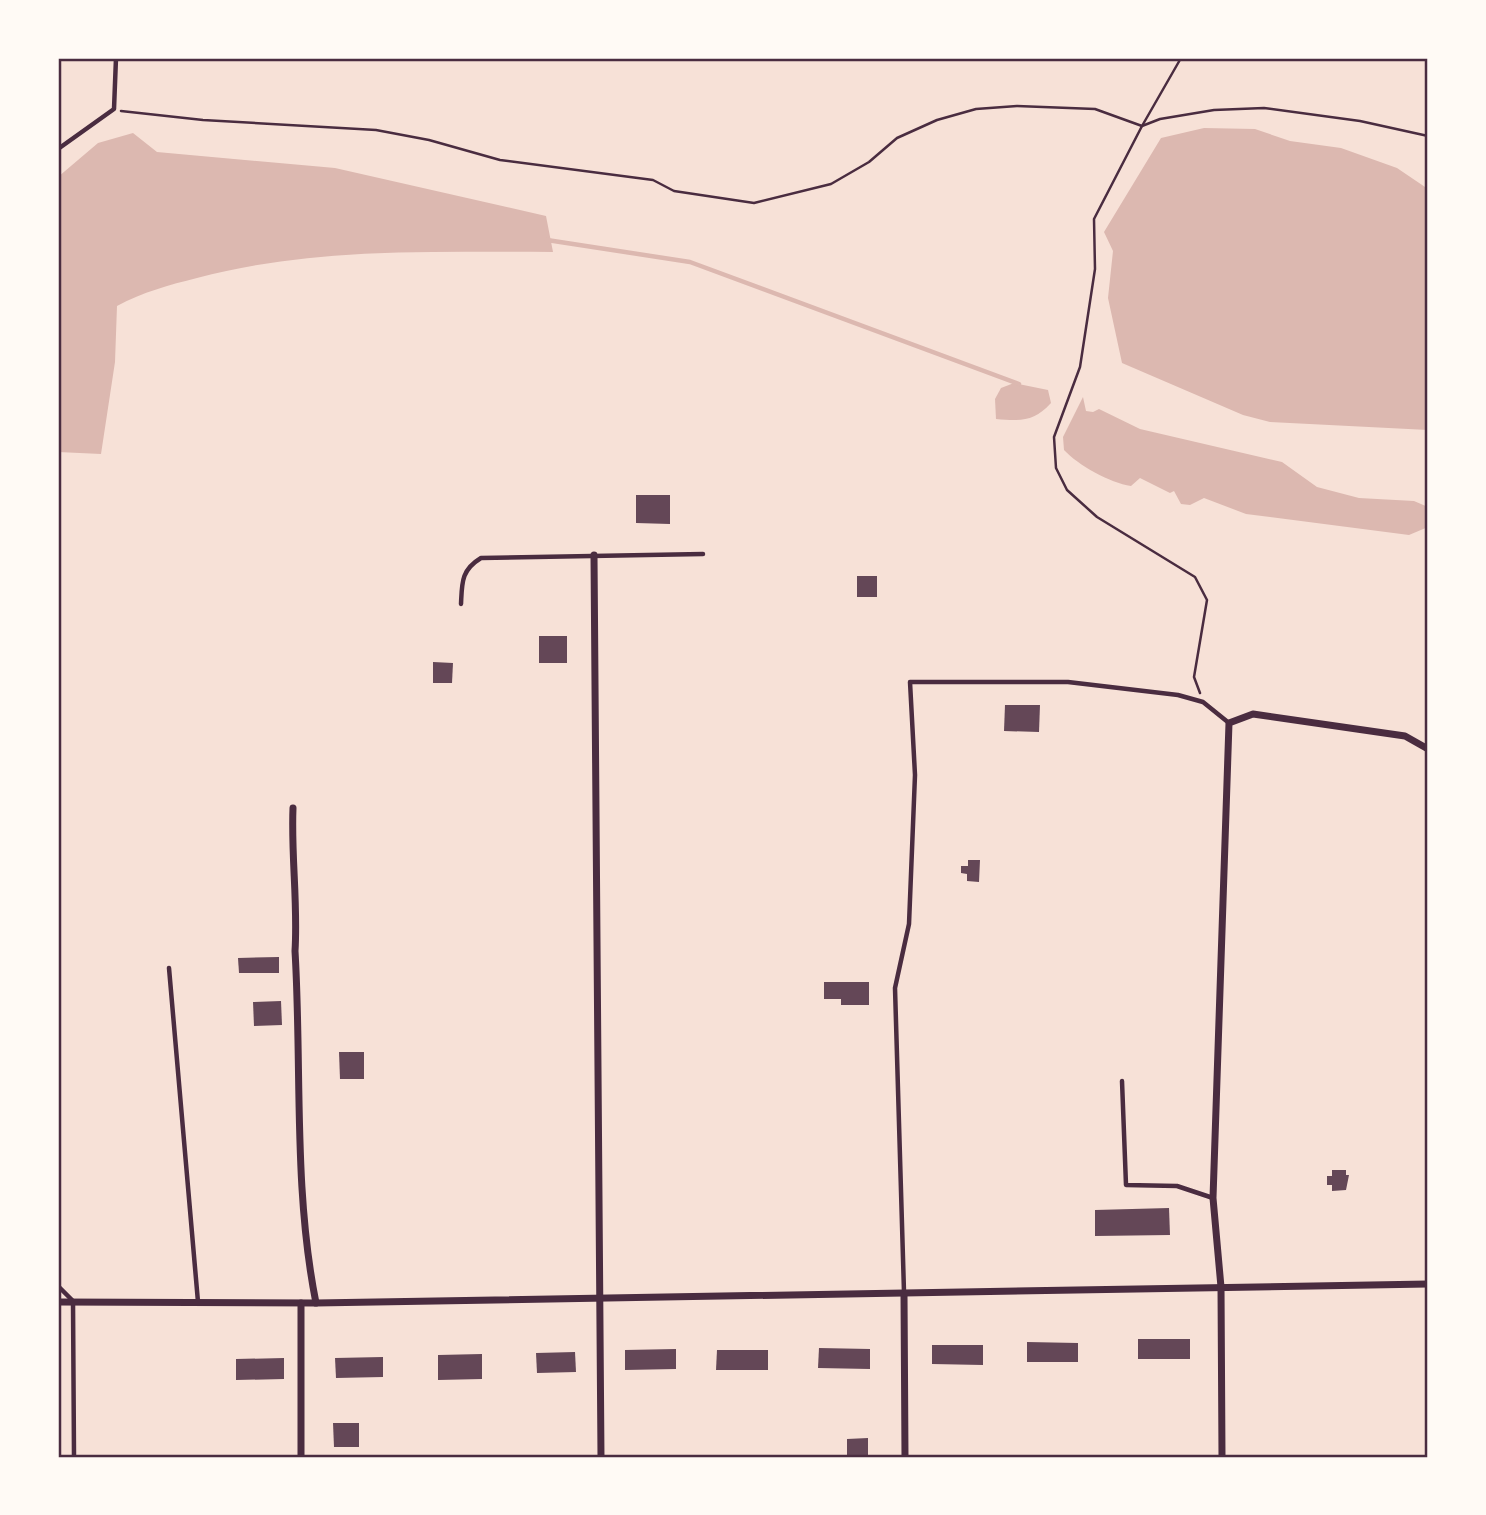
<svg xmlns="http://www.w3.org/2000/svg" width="1486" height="1515" viewBox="0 0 1486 1515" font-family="Overpass,sans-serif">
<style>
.water{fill:#dcb8b0}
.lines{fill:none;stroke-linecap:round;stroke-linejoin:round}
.stream{stroke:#dcb8b0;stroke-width:4.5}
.building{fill:#644757}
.path{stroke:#4a2c40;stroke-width:2.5}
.service{stroke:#4a2c40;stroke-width:4.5}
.minor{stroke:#4a2c40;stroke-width:7}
.neatline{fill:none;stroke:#4a2c40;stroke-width:2.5}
</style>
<rect width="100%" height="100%" fill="#f7e1d7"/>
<g class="water">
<polygon points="1204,128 1255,129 1290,141 1341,148 1397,168 1428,189 1428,430 1270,422 1243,415 1122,363 1108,298 1113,251 1104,232 1161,138"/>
<path d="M133 133 157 152 335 168 546 216 553 252C434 252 313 247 197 278 169 285 143 292 117 306L115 362 101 454 58 452V177L98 143Z"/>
<path d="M1014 383 1048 390 1051 403C1034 422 1020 421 996 419L995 399 1001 388Z"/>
<path d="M1083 397 1086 411 1093 412 1099 409 1140 429 1282 462 1317 487 1359 498 1414 501 1428 507V527L1409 535 1246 514 1204 498 1190 505 1181 504 1174 491 1170 493 1140 478 1131 486C1110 483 1078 465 1064 450L1063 437Z"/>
</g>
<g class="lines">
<polyline class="stream" points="547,240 690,262 1019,384"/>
</g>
<g class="building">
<polygon points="636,495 670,495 670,524 636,523"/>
<rect x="857" y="576" width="20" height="21"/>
<rect x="539" y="636" width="28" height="27"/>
<polygon points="433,662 453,663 452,683 433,683"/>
<polygon points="1005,705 1040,705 1039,732 1004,731"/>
<polygon points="968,860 980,860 979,882 967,881 967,874 961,873 961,866 968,866"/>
<polygon points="279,957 279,973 239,973 238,958"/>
<polygon points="824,982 869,982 869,1005 841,1005 841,999 824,999"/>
<polygon points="281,1001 282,1025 254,1026 253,1002"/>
<polygon points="339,1052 364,1052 364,1079 340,1079"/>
<polygon points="1332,1170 1346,1170 1346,1175 1349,1175 1346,1190 1332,1191 1332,1185 1327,1185 1327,1176 1332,1176"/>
<polygon points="1169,1208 1170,1235 1095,1236 1095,1210"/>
<rect x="1138" y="1339" width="52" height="20"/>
<polygon points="1027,1342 1078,1343 1078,1362 1027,1362"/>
<polygon points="932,1345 983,1345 983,1365 932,1364"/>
<polygon points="819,1348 870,1349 870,1369 818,1368"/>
<polygon points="676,1349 676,1369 625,1370 625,1350"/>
<polygon points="717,1350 768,1350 768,1370 716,1370"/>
<polygon points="575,1352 576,1372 537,1373 536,1353"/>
<polygon points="482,1354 482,1379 438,1380 438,1355"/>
<polygon points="383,1357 383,1377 336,1378 335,1358"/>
<polygon points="284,1358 284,1379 236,1380 236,1359"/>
<polygon points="333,1423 359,1423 359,1447 334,1447"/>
<polygon points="868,1438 868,1457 847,1457 847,1439"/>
</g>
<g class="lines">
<g class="path">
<polyline points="1181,58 1142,126 1094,219 1095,269 1080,367 1054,437 1056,468 1067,490 1097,517 1195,577 1207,600 1194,677 1200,693"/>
<polyline points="121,111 203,120 376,130 429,140 500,160 653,180 674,191 754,203 831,184 869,162 897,138 937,120 976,109 1017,106 1095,109 1142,126 1160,119 1214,110 1264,108 1360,121 1428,136"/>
</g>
<g class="service">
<polyline points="58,149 114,109 116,58"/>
<path d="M461 604C462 583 461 570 481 558L703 554"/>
<polyline points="169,968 198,1302"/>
<polyline points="1122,1081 1126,1185 1177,1186 1213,1198"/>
<polyline points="58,1286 73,1301 74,1457"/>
<polyline points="904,1292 895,988 909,924 915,775 910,682 1068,682 1178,695 1203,702 1229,723"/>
</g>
<g class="minor">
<polyline points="594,555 601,1457"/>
<path d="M293 808C291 856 298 903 295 951 302 1068 293 1188 316 1303"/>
<polyline points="904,1293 905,1457"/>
<polyline points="58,1302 316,1303 1428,1284"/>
<polyline points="301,1303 301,1457"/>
<polyline points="1222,1457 1221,1287 1213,1198 1229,723 1253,714 1405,736 1428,749"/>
</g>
</g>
<rect width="1486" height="1515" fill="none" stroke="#fffaf5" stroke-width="119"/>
<rect x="60" y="60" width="1366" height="1396" class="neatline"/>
</svg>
